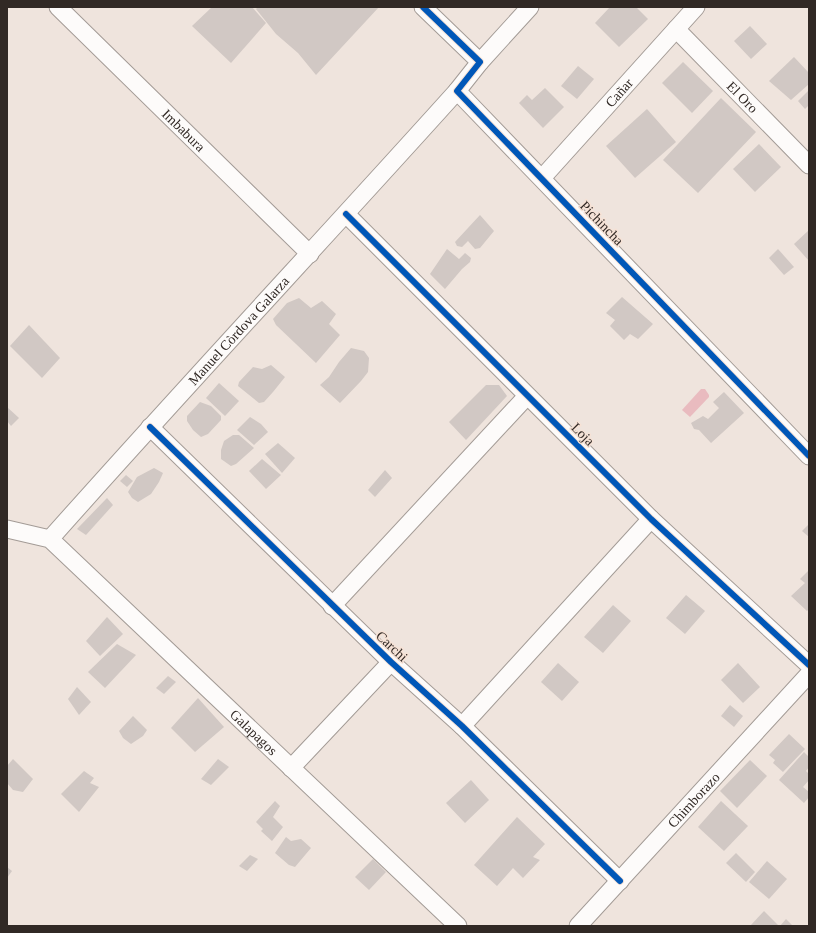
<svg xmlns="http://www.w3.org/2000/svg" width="816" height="933" viewBox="0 0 816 933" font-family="Georgia,serif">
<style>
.water{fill:#e9bbbf}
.building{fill:#d1c8c4}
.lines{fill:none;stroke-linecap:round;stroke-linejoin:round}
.minor-casing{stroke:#a39b96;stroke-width:19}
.minor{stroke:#fdfbfa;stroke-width:17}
.cycleway-casing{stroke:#f6e2d6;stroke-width:8}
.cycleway{stroke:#0057b8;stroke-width:6}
.labels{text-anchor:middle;stroke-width:3;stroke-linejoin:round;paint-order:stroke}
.street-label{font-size:14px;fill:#312925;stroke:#f6e2d6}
</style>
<rect width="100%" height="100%" fill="#efe4dd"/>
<polygon class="water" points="701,389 705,389 709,395 709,397 690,417 682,410"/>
<g class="building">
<polygon points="212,7 252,7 266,23 231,63 192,26"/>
<polygon points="258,7 379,7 316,75 298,53 276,34 256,9"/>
<polygon points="610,7 636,7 648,19 619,47 595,23"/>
<polygon points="750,26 767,44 751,59 734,41"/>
<polygon points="794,57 809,73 809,84 791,100 769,81"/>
<polygon points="683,62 713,91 692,113 662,83"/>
<polygon points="578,66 594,79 577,99 561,86"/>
<polygon points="545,88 564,107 543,128 519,103 527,95 532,100"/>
<polygon points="809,90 809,107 808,106 805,109 798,101"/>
<polygon points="721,98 756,132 698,193 663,160"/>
<polygon points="647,109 676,142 635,178 606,146"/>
<polygon points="759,144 781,167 755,192 733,169"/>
<polygon points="480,215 494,231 480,248 475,249 468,241 462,247 457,246 455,242"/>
<polygon points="809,230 809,261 794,244"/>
<polygon points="447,249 459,259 465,253 471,258 470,262 462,269 445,289 430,274"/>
<polygon points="778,249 794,267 784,275 769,258"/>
<polygon points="622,297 653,324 638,339 630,334 624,340 610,326 615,320 606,313"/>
<polygon points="299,298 311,308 322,301 336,314 329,324 340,335 316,363 276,325 273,319 287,303"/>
<polygon points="29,325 60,358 42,378 10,346"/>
<polygon points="351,348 364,351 369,358 368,372 361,381 340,403 320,385 329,377 339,362"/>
<polygon points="271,365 285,377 273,392 264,402 259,403 238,386 239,382 253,367 262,369"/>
<polygon points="219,383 239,401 225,416 206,398"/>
<polygon points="486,385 499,385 507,396 466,440 449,422"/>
<polygon points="724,392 744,413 711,443 699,430 694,429 691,423 703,416 708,419 719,408 713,402"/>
<polygon points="200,402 211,406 221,416 221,420 208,434 201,437 193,430 187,421 187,416"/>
<polygon points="7,407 19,418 11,426 7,421"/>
<polygon points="250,417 261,424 268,432 254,445 237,430"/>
<polygon points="233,435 239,435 254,448 236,464 231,466 221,459 221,450 224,441"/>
<polygon points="278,443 295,458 282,473 265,454"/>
<polygon points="262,459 281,475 266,489 249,471"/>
<polygon points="154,468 163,473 159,482 151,494 138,502 132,498 128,492 137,477"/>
<polygon points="385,470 392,478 375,497 368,490"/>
<polygon points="126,475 133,481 127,487 120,481"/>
<polygon points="107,498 113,505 86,535 77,529"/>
<polygon points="809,524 809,537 802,531"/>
<polygon points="809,570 809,609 807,611 791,596 805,583 800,579"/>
<polygon points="686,595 705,611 685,634 666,618"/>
<polygon points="613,605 631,621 603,653 584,637"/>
<polygon points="107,617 123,634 100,656 86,641"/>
<polygon points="117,644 136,655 105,688 88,672"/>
<polygon points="558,663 579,682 562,701 541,682"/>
<polygon points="738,663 760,687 743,703 721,680"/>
<polygon points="168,676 176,682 164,694 156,688"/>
<polygon points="77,687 91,702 79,715 68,699"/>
<polygon points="198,698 224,727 195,752 171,728"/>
<polygon points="730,705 743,716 734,727 721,716"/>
<polygon points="133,716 147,730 143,736 131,744 123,738 119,731"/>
<polygon points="789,734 805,749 783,772 773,763 775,760 769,755"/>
<polygon points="804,752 809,757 809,767 806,771 809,774 809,780 803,787 809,792 809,797 804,803 779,780"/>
<polygon points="13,759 33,779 23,792 13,790 7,783 7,766"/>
<polygon points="218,759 229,767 211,785 201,779"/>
<polygon points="750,760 767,776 737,808 720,791"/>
<polygon points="84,771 94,778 90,783 99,787 79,812 61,794"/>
<polygon points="471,780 489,800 465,823 446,803"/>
<polygon points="275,801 280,806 273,817 283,827 272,841 261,831 263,829 256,822"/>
<polygon points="721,801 748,826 724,851 698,827"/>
<polygon points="517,817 545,844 533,857 540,860 523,878 513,868 497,886 474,865"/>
<polygon points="286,837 291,841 301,839 311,848 295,867 289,865 275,853"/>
<polygon points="736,853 755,872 746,882 726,863"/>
<polygon points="250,855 258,859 247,871 239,866"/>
<polygon points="373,859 386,872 369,890 355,877"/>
<polygon points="767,861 787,879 769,899 749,882"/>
<polygon points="7,867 12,871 7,878"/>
<polygon points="764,911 779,926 750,926"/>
<polygon points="786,919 793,926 780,926"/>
</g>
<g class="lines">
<defs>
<g id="minor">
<path id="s1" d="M58 7 310 254"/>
<polyline points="423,7 480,62 457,91 809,456"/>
<path id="s2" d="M676 29 809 165"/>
<polyline points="480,62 530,7"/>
<path id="s3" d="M542 178 696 7"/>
<polyline points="346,214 651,519 809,665"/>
<polyline points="150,427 391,662 462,726 620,881"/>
<path id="s4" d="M7 529 50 539 458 926"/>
<path id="s5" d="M50 539C184 388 322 241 457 91"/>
<polyline points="332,606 527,396"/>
<polyline points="462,726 651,519"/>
<polyline points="291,768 391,662"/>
<path id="s6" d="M578 926 809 674"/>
</g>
</defs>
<use href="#minor" class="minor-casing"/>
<use href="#minor" class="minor"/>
<defs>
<g id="cycleway">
<polyline points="423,7 480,62 457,91 809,456"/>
<polyline points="346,214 651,519 809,665"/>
<polyline points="150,427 391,662 462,726 620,881"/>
</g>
</defs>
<use href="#cycleway" class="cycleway-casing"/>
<use href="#cycleway" class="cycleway"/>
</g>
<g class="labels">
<g class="street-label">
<text dy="5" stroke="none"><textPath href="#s3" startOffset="115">Cañar</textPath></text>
<text dy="5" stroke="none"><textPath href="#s2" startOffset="95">El Oro</textPath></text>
<text dy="5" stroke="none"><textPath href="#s1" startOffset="176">Imbabura</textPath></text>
<text transform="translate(602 223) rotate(46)" y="5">Pichincha</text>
<text dy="5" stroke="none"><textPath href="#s5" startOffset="281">Manuel Còrdova Galarza</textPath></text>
<text transform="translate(583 434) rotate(45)" y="5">Loja</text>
<text transform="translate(392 646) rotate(43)" y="5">Carchi</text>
<text dy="5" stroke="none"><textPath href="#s4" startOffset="325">Galapagos</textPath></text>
<text dy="5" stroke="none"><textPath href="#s6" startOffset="171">Chimborazo</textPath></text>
</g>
</g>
<rect width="816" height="933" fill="none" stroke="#312925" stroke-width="16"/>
</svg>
